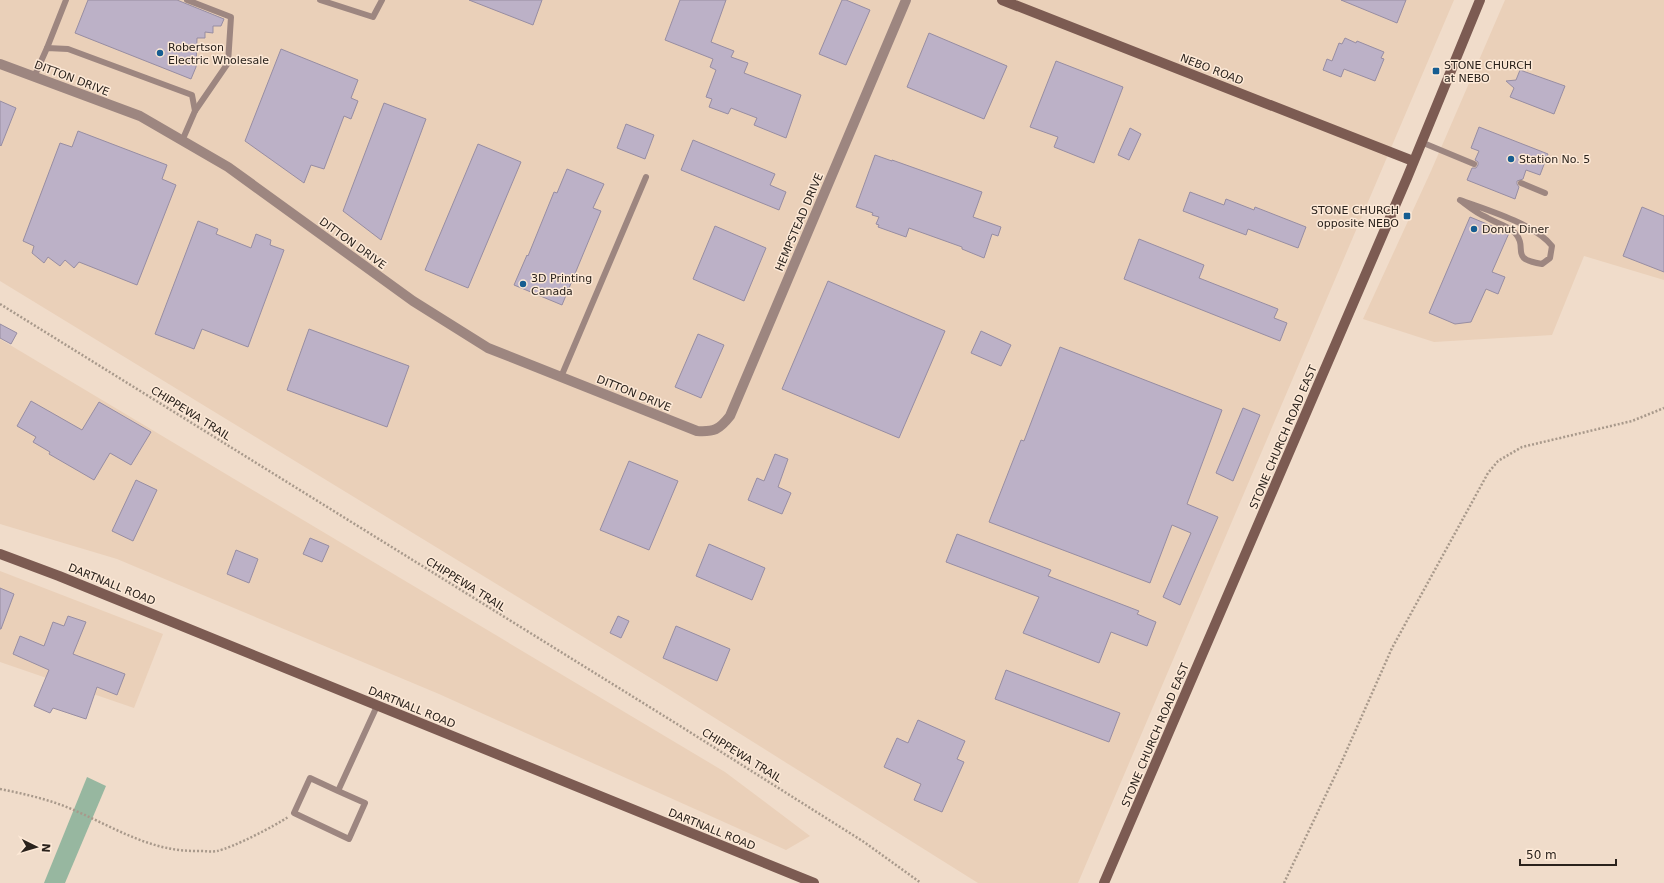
<svg xmlns="http://www.w3.org/2000/svg" width="1664" height="883" viewBox="0 0 1664 883" font-family="'DejaVu Sans',sans-serif">
<style>
.built{fill:#ead0b9}
.green{fill:#97b7a0}
.building{fill:#bcb1c7;stroke:#978da2}
.lines{fill:none;stroke-linecap:round;stroke-linejoin:round}
.path{stroke:#a8998b;stroke-width:2.5;stroke-dasharray:2 2;stroke-linecap:butt}
.lane{stroke:#9d8680;stroke-width:6}
.street{stroke:#9d8680;stroke-width:10}
.secondary{stroke:#7c5b52;stroke-width:10}
.poi-dot{fill:#165d91;stroke:#fde9d7;stroke-width:1.5}
.labels{text-anchor:middle;stroke-width:3;stroke-linejoin:round;paint-order:stroke}
.poi-label{font-size:11px;fill:#2a221c;stroke:#fde9d7;text-anchor:start}
.street-label{font-size:11px;fill:#2a221c;stroke:#fde9d7}
</style>
<rect width="100%" height="100%" fill="#f0dcca"/>
<g class="built">
<polygon points="0,0 1454,0 1078,883 978,883 667,688 0,281"/>
<polygon points="1505,0 1664,0 1664,280 1584,256 1552,335 1434,342 1363,319 1431,171"/>
<polygon points="0,339 725,772 810,836 786,850 439,694 117,559 0,524"/>
<polygon points="0,571 163,634 134,708 0,662"/>
</g>
<polygon class="green" points="87,777 106,786 65,883 44,883"/>
<g class="building">
<polygon points="88,0 177,0 224,19 221,26 213,26 213,33 205,32 205,38 197,38 196,67 191,79 75,33"/>
<polygon points="469,0 542,0 533,25"/>
<polygon points="680,0 726,0 711,42 734,51 731,57 748,63 744,73 801,95 786,138 754,125 757,118 731,108 728,114 709,107 712,99 706,97 716,70 710,67 713,59 665,40"/>
<polygon points="842,0 846,0 870,10 846,65 819,54"/>
<polygon points="1341,0 1406,0 1397,23"/>
<polygon points="929,33 1007,66 984,119 907,87"/>
<polygon points="1345,38 1356,43 1357,41 1384,52 1381,58 1384,59 1375,81 1344,69 1341,77 1323,70 1327,59 1332,61 1339,43 1342,44"/>
<polygon points="281,49 358,80 351,98 358,101 351,119 344,116 324,169 311,165 304,183 245,141"/>
<polygon points="1056,61 1123,87 1094,163 1054,147 1058,137 1030,127"/>
<polygon points="1520,70 1565,86 1554,114 1510,97 1514,88 1506,81 1516,80"/>
<polygon points="0,101 16,108 1,146 0,145"/>
<polygon points="384,103 426,119 381,240 343,211"/>
<polygon points="626,124 654,135 645,159 617,148"/>
<polygon points="1479,127 1548,154 1540,175 1526,170 1523,179 1517,181 1517,184 1519,187 1515,199 1467,180 1472,168 1476,168 1478,165 1478,162 1475,160 1479,151 1471,148"/>
<polygon points="1130,128 1141,134 1129,160 1118,155"/>
<polygon points="78,131 167,165 162,179 176,185 137,285 79,262 74,268 65,260 60,266 48,257 44,263 32,253 34,246 23,241 60,143 72,147"/>
<polygon points="693,140 775,174 770,185 786,192 779,210 681,170"/>
<polygon points="478,144 521,162 468,288 425,270"/>
<polygon points="875,155 892,161 892,160 982,192 973,217 1001,227 998,236 992,234 984,258 962,249 962,247 909,228 906,237 878,227 879,225 876,224 879,217 872,215 873,213 856,207"/>
<polygon points="567,169 604,184 593,208 601,211 562,305 514,285 527,255 528,256 554,192 557,193"/>
<polygon points="1190,192 1224,205 1226,199 1254,210 1255,207 1306,227 1298,248 1248,229 1246,235 1183,211"/>
<polygon points="1642,207 1664,216 1664,272 1623,256"/>
<polygon points="1470,217 1509,233 1492,272 1505,277 1498,294 1486,289 1471,322 1455,324 1429,313"/>
<polygon points="198,221 218,229 216,234 251,248 256,234 271,240 270,245 284,250 248,347 202,329 194,349 155,334"/>
<polygon points="715,226 766,248 744,301 693,279"/>
<polygon points="1139,239 1204,265 1199,278 1278,309 1274,318 1287,323 1280,341 1124,279"/>
<polygon points="828,281 945,331 899,438 782,389"/>
<polygon points="0,324 17,333 11,344 0,338"/>
<polygon points="309,329 409,366 387,427 287,390"/>
<polygon points="981,331 1011,345 1001,366 971,353"/>
<polygon points="698,334 724,345 701,398 675,387"/>
<polygon points="1060,347 1222,410 1187,504 1218,517 1180,605 1163,597 1191,533 1172,525 1150,583 989,522 1021,440 1024,441"/>
<polygon points="31,401 82,430 99,402 151,432 131,465 110,453 94,480 49,454 50,452 33,442 36,437 17,426"/>
<polygon points="1243,408 1260,415 1233,481 1216,473"/>
<polygon points="775,454 788,459 778,487 791,493 782,514 748,500 757,478 764,481"/>
<polygon points="629,461 678,481 649,550 600,530"/>
<polygon points="136,480 157,490 133,541 112,531"/>
<polygon points="957,534 1051,570 1048,576 1139,611 1137,614 1156,622 1147,646 1111,632 1099,663 1023,633 1039,597 946,562"/>
<polygon points="310,538 329,546 322,562 303,554"/>
<polygon points="709,544 765,568 752,600 696,576"/>
<polygon points="236,550 258,559 249,583 227,574"/>
<polygon points="0,588 14,594 1,629 0,629"/>
<polygon points="68,616 86,622 73,654 125,674 117,695 97,687 86,719 53,708 50,713 34,706 49,670 13,654 20,636 44,646 53,622 64,626"/>
<polygon points="618,616 629,621 621,638 610,633"/>
<polygon points="676,626 730,649 717,681 663,658"/>
<polygon points="1006,670 1120,713 1109,742 995,699"/>
<polygon points="918,720 965,741 957,759 964,762 942,812 914,800 921,784 884,767 897,738 908,743"/>
</g>
<g class="lines">
<g class="path">
<polyline points="0,304 677,724 864,842 921,883"/>
<path d="M0 789C25 794 52 800 76 811 117 829 152 852 199 851 205 851 211 852 217 851 232 848 275 826 288 817"/>
<polyline points="1284,883 1342,761 1392,648 1488,473 1498,461 1522,447 1632,421 1664,408"/>
</g>
<g class="lane">
<polyline points="187,0 231,17 228,63 195,111"/>
<polyline points="320,0 373,17 382,0"/>
<polyline points="47,48 66,0"/>
<polyline points="34,77 47,48 68,49 192,95 195,111 182,141"/>
<polyline points="1421,142 1474,164"/>
<polyline points="1521,183 1545,193"/>
<path d="M1460 200C1487 210 1535 224 1552 246L1550 258 1542 264C1508 259 1529 248 1515 233 1508 225 1495 223 1486 217 1476 213 1468 206 1460 200Z"/>
<polyline points="561,377 646,177"/>
<polyline points="338,791 310,778 294,813 349,839 365,803 338,791 377,706"/>
</g>
<path class="street" d="M0 64 140 116 228 167 413 301 488 348 697 431C714 432 719 430 730 416L906 0"/>
<g class="secondary">
<polyline points="1002,0 1413,161"/>
<polyline points="0,554 59,576 814,883"/>
<polyline points="1104,883 1407,178 1480,0"/>
</g>
</g>
<g class="poi-dot">
<circle cx="160" cy="53" r="4"/>
<rect x="1432" y="67" width="8" height="8" rx="2"/>
<circle cx="1511" cy="159" r="4"/>
<rect x="1403" y="212" width="8" height="8" rx="2"/>
<circle cx="1474" cy="229" r="4"/>
<circle cx="523" cy="284" r="4"/>
</g>
<g class="labels">
<g class="poi-label">
<text x="168" y="51">Robertson<tspan x="168" dy="13">Electric Wholesale</tspan></text>
<text x="1444" y="69">STONE CHURCH<tspan x="1444" dy="13">at NEBO</tspan></text>
<text x="1519" y="163">Station No. 5</text>
<text x="1399" y="214" text-anchor="end">STONE CHURCH<tspan x="1399" dy="13">opposite NEBO</tspan></text>
<text x="1482" y="233">Donut Diner</text>
<text x="531" y="282">3D Printing<tspan x="531" dy="13">Canada</tspan></text>
</g>
<g class="street-label">
<text transform="translate(1212 69) rotate(21)" y="4">NEBO ROAD</text>
<text transform="translate(72 78) rotate(21)" y="4">DITTON DRIVE</text>
<text transform="translate(799 222) rotate(-67)" y="4">HEMPSTEAD DRIVE</text>
<text transform="translate(353 243) rotate(36)" y="4">DITTON DRIVE</text>
<text transform="translate(634 393) rotate(22)" y="4">DITTON DRIVE</text>
<text transform="translate(191 413) rotate(32)" y="4">CHIPPEWA TRAIL</text>
<text transform="translate(1283 437) rotate(-67)" y="4">STONE CHURCH ROAD EAST</text>
<text transform="translate(112 584) rotate(22)" y="4">DARTNALL ROAD</text>
<text transform="translate(466 584) rotate(32)" y="4">CHIPPEWA TRAIL</text>
<text transform="translate(412 707) rotate(22)" y="4">DARTNALL ROAD</text>
<text transform="translate(1155 735) rotate(-67)" y="4">STONE CHURCH ROAD EAST</text>
<text transform="translate(742 755) rotate(32)" y="4">CHIPPEWA TRAIL</text>
<text transform="translate(712 829) rotate(22)" y="4">DARTNALL ROAD</text>
</g>
</g>
<g transform="translate(36 847) rotate(95)" stroke="#fde9d7" stroke-width="3" paint-order="stroke">
<path d="M0-3L7 15L0 10L-7 15Z" fill="#2a221c"/>
<text y="-6" font-size="11" font-weight="bold" text-anchor="middle" fill="#2a221c">N</text>
</g>
<path d="M1520 859v6h96v-6" fill="none" stroke="#2a221c" stroke-width="2"/>
<text x="1526" y="859" font-size="12" fill="#2a221c" stroke="#fde9d7" stroke-width="3" paint-order="stroke">50 m</text>
</svg>
